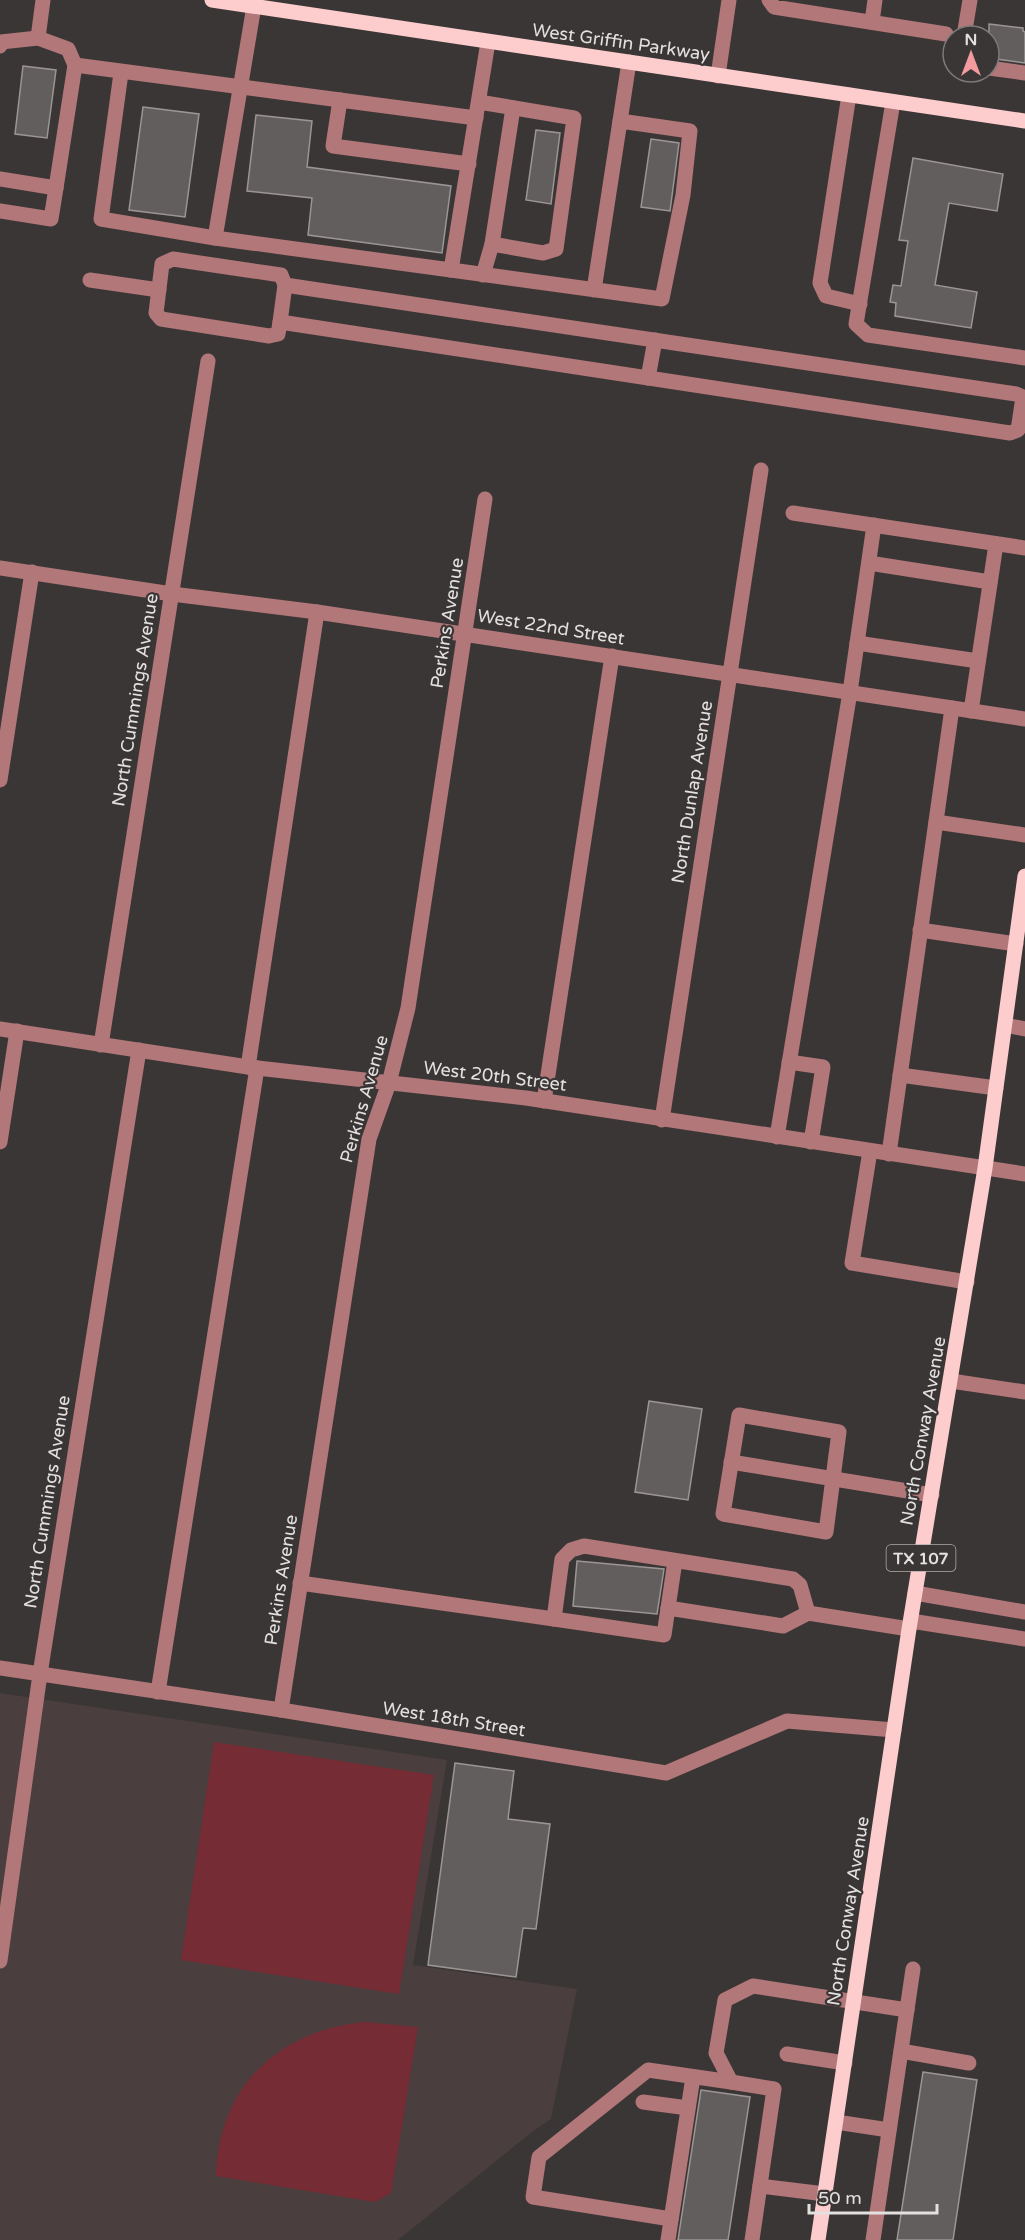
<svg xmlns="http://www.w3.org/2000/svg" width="1025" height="2240" viewBox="0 0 1025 2240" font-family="'Varela Round',sans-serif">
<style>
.built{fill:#4a3e3e}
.green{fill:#752c34}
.building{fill:#635e5e;stroke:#9b9595;stroke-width:1.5}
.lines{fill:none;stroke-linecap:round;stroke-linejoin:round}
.minor{stroke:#b27779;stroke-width:15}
.major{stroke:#fdcccd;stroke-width:15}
.labels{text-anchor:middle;stroke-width:4.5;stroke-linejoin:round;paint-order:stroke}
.shield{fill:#3b3636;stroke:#b1adad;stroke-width:1.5}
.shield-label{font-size:16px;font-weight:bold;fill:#e3e0e0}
.street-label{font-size:18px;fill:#e3e0e0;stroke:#3b3636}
</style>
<rect width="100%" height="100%" fill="#3b3636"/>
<polygon class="built" points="0,1693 447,1760 413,1965 577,1989 551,2119 532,2132 398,2240 0,2240"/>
<g class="green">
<polygon points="214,1742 434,1775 399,1994 181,1960"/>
<path d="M364 2022 418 2027 391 2193 375 2202 216 2176C218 2088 277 2031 364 2022Z"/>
</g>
<g class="building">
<polygon points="989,24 1023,28 1023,31 1025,32 1025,63 989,58"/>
<polygon points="23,66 56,70 47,138 15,134"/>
<polygon points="143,107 199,114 185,217 129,210"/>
<polygon points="256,115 312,121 307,167 451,186 442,253 308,235 312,198 247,191"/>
<polygon points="536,130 560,133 551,204 526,200"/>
<polygon points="651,139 679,143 670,211 641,207"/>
<polygon points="913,158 1003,174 997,211 949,203 935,285 977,292 971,328 895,316 896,303 890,302 893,285 901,286 908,241 899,240"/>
<polygon points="649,1401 702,1409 688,1500 635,1492"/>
<polygon points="577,1561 664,1569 657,1614 573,1606"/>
<polygon points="455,1763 514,1771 508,1819 550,1824 536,1929 523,1928 516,1977 428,1965"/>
<polygon points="923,2072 977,2080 953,2240 897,2240"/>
<polygon points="701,2090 750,2097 728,2240 678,2240"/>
</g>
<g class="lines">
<g class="minor">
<polyline points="769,0 774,7 946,34"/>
<polyline points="254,6 215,238 451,270 662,299 683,195 690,131 620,121 594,290"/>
<polyline points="872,22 875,0"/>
<polyline points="964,36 970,0"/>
<polyline points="38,38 43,0"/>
<polyline points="0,46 1,42 38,38 68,49 75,65 56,188 0,179"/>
<polyline points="75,65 476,118"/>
<polyline points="989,68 1025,73"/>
<polyline points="121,73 101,219 215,238"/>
<polyline points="718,76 729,0"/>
<polyline points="849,95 820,283 826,296 860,304"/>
<polyline points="340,100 333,146 469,164"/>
<polyline points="479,102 574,118 556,249 543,253 492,244"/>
<polyline points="893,102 856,324 868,335 1025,358"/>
<polyline points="620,121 629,62"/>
<polyline points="0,211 51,219 56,188"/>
<polygon points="173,259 281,275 285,285 1016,394 1023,397 1018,430 1010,433 280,322 278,334 269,336 161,319 156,313 162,264"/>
<polyline points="451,270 488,42"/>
<polyline points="483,275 492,244 513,108"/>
<polyline points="90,280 159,290"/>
<polyline points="280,322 285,285"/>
<polyline points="648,378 655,340"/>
<polyline points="793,513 1025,548"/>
<polyline points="869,563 990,582"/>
<polyline points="0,568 172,594 317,612 1025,719"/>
<polyline points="857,643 978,661"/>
<polyline points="971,711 996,544"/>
<polyline points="0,780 32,572"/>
<polyline points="936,822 1025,835"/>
<polyline points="920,930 1016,944"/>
<polyline points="1005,1025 1025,1029"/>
<polyline points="0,1029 248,1067 526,1098 1025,1174"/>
<polyline points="101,1045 208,361"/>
<polyline points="789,1062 823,1067 811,1142"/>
<polyline points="248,1067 317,612"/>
<polyline points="900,1075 996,1088"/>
<polyline points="544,1101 612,656"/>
<polyline points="662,1120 761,470"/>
<polyline points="777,1137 850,692 874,525"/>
<polyline points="0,1142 17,1031"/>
<polyline points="870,1151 852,1263 967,1282"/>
<polyline points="889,1154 952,708"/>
<polyline points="951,1381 1025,1392"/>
<polygon points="739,1415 839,1432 826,1532 723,1514"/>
<polyline points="731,1462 932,1495"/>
<polyline points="675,1561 664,1635 554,1619 562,1559 571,1550 584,1546 793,1579 800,1585 808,1613"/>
<polyline points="300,1583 554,1619"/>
<polyline points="915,1593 1025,1612"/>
<polyline points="668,1608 783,1626 808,1613 909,1629"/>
<polyline points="911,1621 1025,1639"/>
<polyline points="0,1668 281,1710 666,1773 787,1721 894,1730"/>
<polyline points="158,1692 257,1068"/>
<polyline points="281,1710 369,1139 389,1083 408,1008 485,499"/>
<polyline points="0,1961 40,1674 139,1050"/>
<polyline points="901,2051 969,2063"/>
<polyline points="787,2054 845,2063"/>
<polyline points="643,2102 688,2108"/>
<polyline points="836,2122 889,2130"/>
<polyline points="760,2186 825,2194"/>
<polyline points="671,2219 533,2197 539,2157 648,2070 731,2082"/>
<polyline points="668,2240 693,2077"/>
<polyline points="752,2240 774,2089 731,2082 716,2053 725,2000 753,1986 907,2010"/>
<polyline points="873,2240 913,1969"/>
</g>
<g class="major">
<polyline points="212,0 1025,121"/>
<polyline points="818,2240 909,1629 985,1168 1025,876"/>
</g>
</g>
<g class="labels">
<rect class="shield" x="886.5" y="1545" width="69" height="26" rx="4.5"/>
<g class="shield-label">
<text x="921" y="1564">TX 107</text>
</g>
<g class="street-label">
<text transform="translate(621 42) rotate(8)" y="6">West Griffin Parkway</text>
<text transform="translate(447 623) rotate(-81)" y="6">Perkins Avenue</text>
<text transform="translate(551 627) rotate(9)" y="6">West 22nd Street</text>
<text transform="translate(135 700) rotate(-81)" y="6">North Cummings Avenue</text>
<text transform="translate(692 792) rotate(-81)" y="6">North Dunlap Avenue</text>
<text transform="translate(495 1076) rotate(7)" y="6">West 20th Street</text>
<text transform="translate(364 1099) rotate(-74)" y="6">Perkins Avenue</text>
<text transform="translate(923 1431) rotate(-80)" y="6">North Conway Avenue</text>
<text transform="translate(47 1502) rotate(-81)" y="6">North Cummings Avenue</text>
<text transform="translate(281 1580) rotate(-81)" y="6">Perkins Avenue</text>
<text transform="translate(454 1719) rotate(9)" y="6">West 18th Street</text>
<text transform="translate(848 1911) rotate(-81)" y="6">North Conway Avenue</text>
</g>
</g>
<g transform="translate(971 54)"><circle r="28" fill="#3b3636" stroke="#7e7a7a" stroke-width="1.5"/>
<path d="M0-4.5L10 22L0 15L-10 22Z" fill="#f49b9f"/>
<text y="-9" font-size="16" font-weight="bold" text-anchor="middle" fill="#e3e0e0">N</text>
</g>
<path d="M809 2204v9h128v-9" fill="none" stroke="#e3e0e0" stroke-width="3"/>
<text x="818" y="2204" font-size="18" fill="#e3e0e0" stroke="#3b3636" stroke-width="4.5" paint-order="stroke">50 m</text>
</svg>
